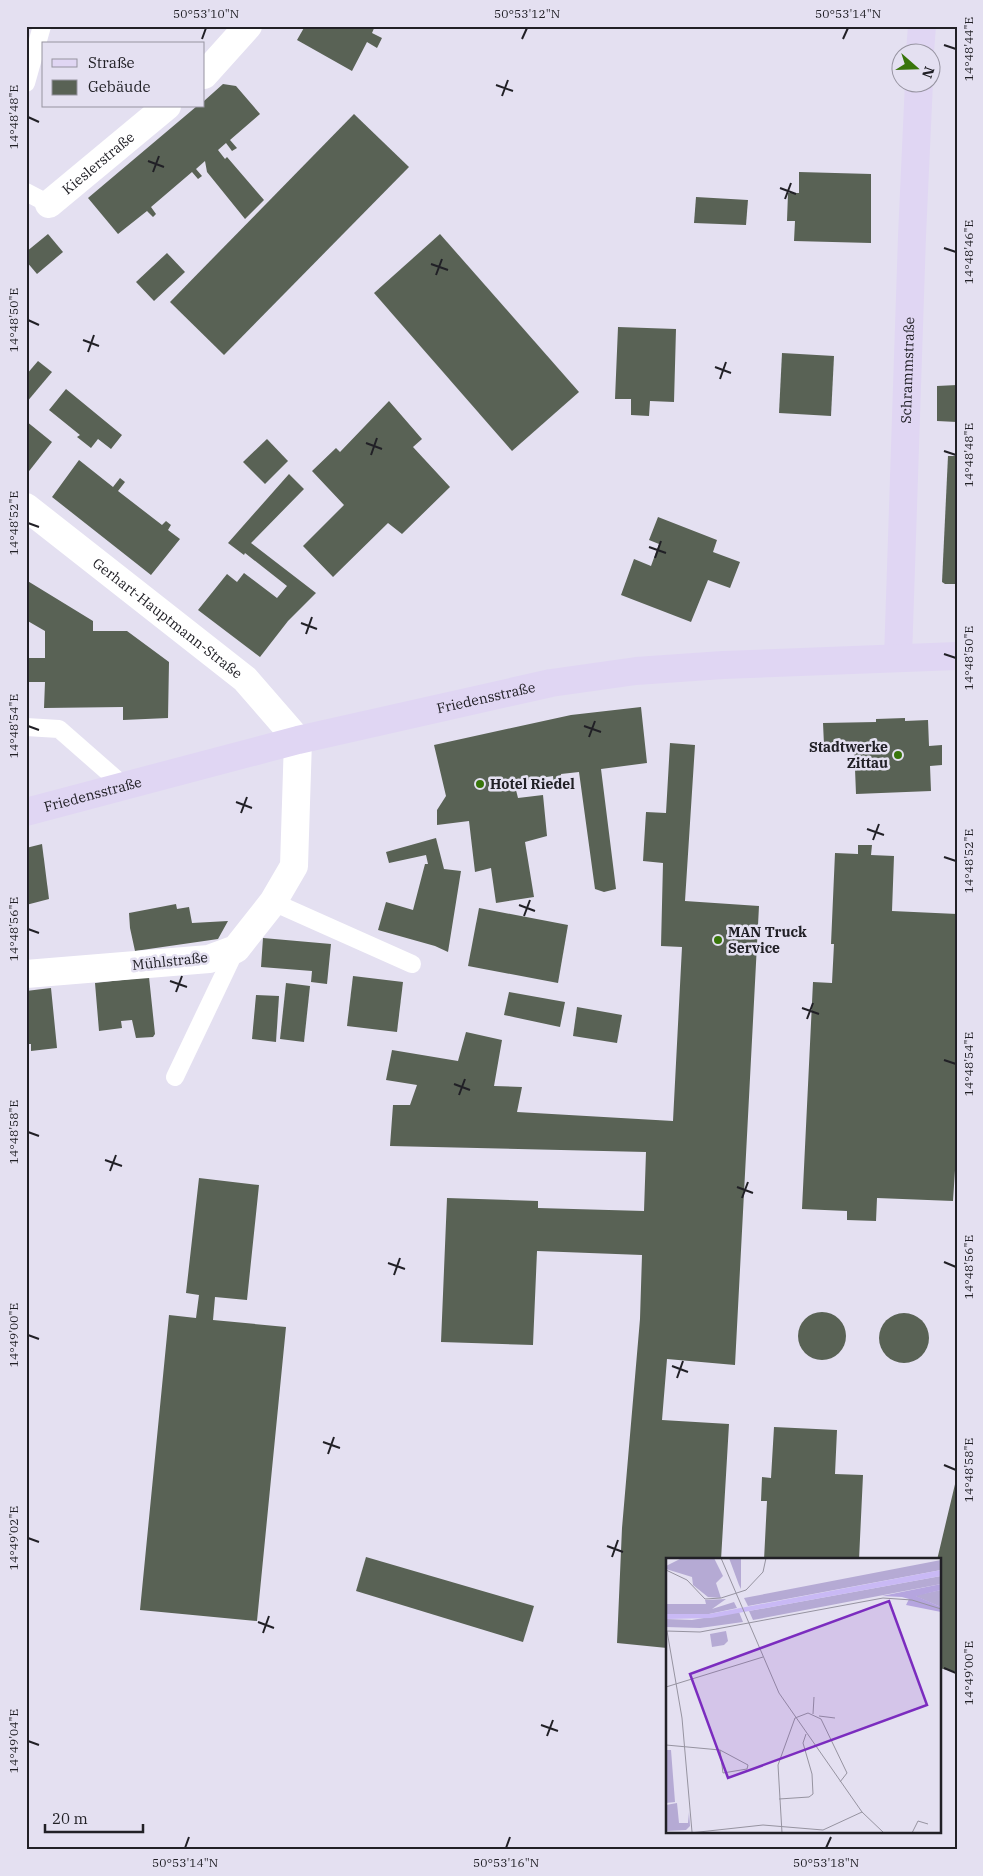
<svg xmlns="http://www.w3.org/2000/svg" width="983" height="1876" viewBox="0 0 983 1876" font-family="'IBM Plex Serif',serif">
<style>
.building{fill:#596255}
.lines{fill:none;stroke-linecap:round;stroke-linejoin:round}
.lane{stroke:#fff;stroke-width:18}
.street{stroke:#fff;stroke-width:28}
.secondary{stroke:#e0d6f3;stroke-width:28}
.ticks{fill:none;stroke:#212026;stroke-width:2}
.poi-dot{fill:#39750b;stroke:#e4e0f1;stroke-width:2}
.labels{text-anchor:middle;stroke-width:5;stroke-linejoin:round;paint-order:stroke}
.street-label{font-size:14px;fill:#212026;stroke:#e4e0f1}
.poi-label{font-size:14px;font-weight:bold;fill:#212026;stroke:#e4e0f1;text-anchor:start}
.inset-road{fill:none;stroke:#9693a0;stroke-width:1}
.view{fill:#7b2cbf;fill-opacity:0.15;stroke:#7b2cbf;stroke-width:2.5}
.inset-edge{fill:none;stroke:#212026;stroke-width:2.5}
.neatline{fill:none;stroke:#212026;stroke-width:2}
.ticks-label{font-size:12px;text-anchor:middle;fill:#212026}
</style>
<rect width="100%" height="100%" fill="#e4e0f1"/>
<g class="building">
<polygon points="305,26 375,26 372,33 382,38 377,48 367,42 352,71 297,40"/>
<polygon points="223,84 236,86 260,114 230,140 237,148 232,151 226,143 218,150 225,159 227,157 264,200 245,219 207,172 205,161 196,169 202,176 198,179 192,172 151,207 156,214 153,217 147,211 118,234 88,198 197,106 204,106 204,101"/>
<polygon points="354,114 409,167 224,355 170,302"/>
<polygon points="799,172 871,174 871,243 794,241 795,221 787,221 788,193 799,193"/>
<polygon points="696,197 748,200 746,225 694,223"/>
<polygon points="48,234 63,252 37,274 26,261 26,252"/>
<polygon points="440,234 579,392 512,451 374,293"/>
<polygon points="167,253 185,272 154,301 136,282"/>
<polygon points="618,327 676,329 674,402 650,401 649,416 631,415 631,399 615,399"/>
<polygon points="782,353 834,356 831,416 779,413"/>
<polygon points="38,361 52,372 26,403 26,375"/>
<polygon points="957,385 957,422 937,421 937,386"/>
<polygon points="66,389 122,435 111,449 98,439 91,448 77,437 80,435 49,410"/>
<polygon points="389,401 422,439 413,447 450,487 402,534 388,523 333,577 303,546 344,505 312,471 336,448 340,452"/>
<polygon points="26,421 52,442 26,475"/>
<polygon points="267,439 288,461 265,484 243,462"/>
<polygon points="948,456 957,456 957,584 945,584 942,582"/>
<polygon points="79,460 113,487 120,478 125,482 118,491 162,525 166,521 171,525 168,530 180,539 151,575 52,497"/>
<polygon points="289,474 304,489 251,543 316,593 288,621 260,657 198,610 227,574 237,582 244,573 277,598 287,586 245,553 244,555 228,543"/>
<polygon points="658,517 717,540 713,552 740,562 730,588 708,580 691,622 621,595 634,559 651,566 659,544 649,540"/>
<polygon points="26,580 93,621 93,631 127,631 169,662 168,718 123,720 123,707 44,708 45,682 26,682 26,658 45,658 45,631 26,620"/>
<polygon points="641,707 647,763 601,769 616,889 604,892 595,889 579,772 561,774 562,785 554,787 553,776 514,782 518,798 543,795 547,836 525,842 534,897 496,903 491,868 475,872 469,821 437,825 437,810 446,796 434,745 571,715"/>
<polygon points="905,718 905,721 928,720 929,746 942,745 942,765 930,766 931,791 856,794 854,744 824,745 823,723 876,722 876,719"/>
<polygon points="670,743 695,745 685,901 759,906 735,1365 667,1359 662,1420 729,1424 721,1560 667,1560 667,1648 617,1643 622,1528 640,1319 642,1255 537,1251 533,1345 441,1342 447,1198 538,1201 538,1208 644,1211 646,1152 390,1146 393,1105 410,1105 417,1085 386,1080 392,1050 458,1061 466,1032 502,1040 494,1086 522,1087 517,1112 673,1121 682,947 661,946 663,863 643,861 646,812 666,813"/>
<polygon points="436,838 444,869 461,871 448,952 435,946 378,930 386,902 413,910 425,864 428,864 426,855 389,863 386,852"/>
<polygon points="42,844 49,899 26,905 26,848"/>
<polygon points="858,845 872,845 871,855 894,856 892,911 957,914 957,1140 953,1201 877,1198 876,1221 847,1220 847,1211 802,1209 813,982 832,983 834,944 831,944 835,853 858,854"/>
<polygon points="176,904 177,909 189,907 192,923 228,921 218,939 135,951 130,928 129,913"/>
<polygon points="479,908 568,925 558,983 468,966"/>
<polygon points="263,938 331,944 327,984 311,982 312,971 261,967"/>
<polygon points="353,976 403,982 397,1032 347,1026"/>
<polygon points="149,977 155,1034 153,1037 136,1038 132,1020 121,1021 122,1028 99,1031 95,983"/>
<polygon points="286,983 310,986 304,1042 280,1039"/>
<polygon points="51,988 57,1048 31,1051 31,1044 26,1044 26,991"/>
<polygon points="509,992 565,1002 560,1027 504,1015"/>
<polygon points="256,995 279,996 276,1042 252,1039"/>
<polygon points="577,1007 622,1015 617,1043 573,1036"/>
<polygon points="199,1178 259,1185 247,1300 215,1297 213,1320 286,1327 257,1621 140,1610 169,1315 196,1318 199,1295 186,1293"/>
<circle cx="822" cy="1336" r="24"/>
<circle cx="904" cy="1338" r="25"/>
<polygon points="774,1427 837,1430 835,1474 863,1475 859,1560 764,1560 767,1501 761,1501 762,1477 771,1478"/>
<polygon points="956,1480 957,1480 957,1672 939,1668 939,1560 937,1560"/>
<polygon points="366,1557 534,1606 523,1642 356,1591"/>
</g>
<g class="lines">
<g class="lane">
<polyline points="26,83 42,26"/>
<polyline points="26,192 49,204"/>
<polyline points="26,727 59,729 124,786"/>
<polyline points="273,902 412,964"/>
<polyline points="175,1077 236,949"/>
</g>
<g class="street">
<polyline points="204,75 248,26"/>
<path id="s1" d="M49 204 167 106"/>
<path id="s2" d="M26 507 245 679 298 740 294 866 273 902 236 949 209 959 26 974"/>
</g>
<g class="secondary">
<polyline points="920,52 922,26"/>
<path id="s3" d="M898 658 912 236 919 82"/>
<path id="s4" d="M26 812 298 740 551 683 636 671 723 665 957 656"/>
</g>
</g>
<path class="ticks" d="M202 39 206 28M522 39 527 28M843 39 848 28M944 45 956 49M496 85 513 91M502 96 508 80M28 117 39 122M148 161 164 167M153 172 159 156M780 188 796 194M785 199 791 183M944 248 956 252M431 264 448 270M436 275 442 259M28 320 39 325M83 340 99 346M88 352 94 335M715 367 731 373M720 379 726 362M366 443 382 449M944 451 956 455M371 455 377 438M28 523 39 527M649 547 666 553M655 558 661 541M301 623 317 629M306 634 312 617M944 654 956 658M28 726 39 730M584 726 601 732M589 737 595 721M236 802 252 808M241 813 247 797M867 829 884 835M873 840 879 824M944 857 956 861M519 905 535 911M524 916 530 900M28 929 39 933M170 981 187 987M176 992 182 976M802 1008 819 1014M807 1019 813 1003M944 1060 956 1064M454 1084 470 1090M459 1095 465 1079M28 1132 39 1136M105 1160 122 1166M110 1171 116 1155M737 1187 753 1193M742 1198 748 1182M944 1262 956 1267M388 1263 405 1269M394 1275 400 1258M28 1335 39 1339M672 1366 688 1372M677 1378 683 1361M323 1442 340 1448M328 1454 334 1437M944 1465 956 1470M28 1538 39 1542M607 1546 623 1552M612 1557 618 1540M258 1622 274 1628M263 1633 269 1616M944 1668 956 1673M541 1725 558 1731M547 1736 553 1720M28 1741 39 1745M185 1848 189 1837M506 1848 510 1837M826 1848 831 1837"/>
<g class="poi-dot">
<circle cx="898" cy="755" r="5"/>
<circle cx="480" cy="784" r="5"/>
<circle cx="718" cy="940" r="5"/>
</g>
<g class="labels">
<g class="street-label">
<text dy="5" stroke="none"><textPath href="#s1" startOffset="64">Kieslerstraße</textPath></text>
<text dy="5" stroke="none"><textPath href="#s3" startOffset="288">Schrammstraße</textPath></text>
<text dy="5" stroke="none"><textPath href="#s2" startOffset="180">Gerhart-Hauptmann-Straße</textPath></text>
<text dy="5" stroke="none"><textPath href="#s4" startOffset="474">Friedensstraße</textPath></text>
<text dy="5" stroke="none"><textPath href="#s4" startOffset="69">Friedensstraße</textPath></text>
<text transform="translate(170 961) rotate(-6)" y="5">Mühlstraße</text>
</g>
<g class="poi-label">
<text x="888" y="752" text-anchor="end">Stadtwerke<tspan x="888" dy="16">Zittau</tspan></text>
<text x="490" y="789">Hotel Riedel</text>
<text x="728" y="937">MAN Truck<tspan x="728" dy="16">Service</tspan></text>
</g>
</g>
<g transform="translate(666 1558)">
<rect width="275" height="275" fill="#e4e0f1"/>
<path d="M16 0H48L57 18 50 25 55 40 42 39 27 27 26 19 0 11V8ZM63 0H75V31L73 27ZM275 2V12L82 48 78 40ZM275 18V26L87 62 83 53ZM275 32V49L249 38 251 37ZM60 41 46 51 68 44 71 50 43 56H0V46H40L39 42ZM73 54 77 64 34 70 0 69V61L26 62ZM60 73 62 83 58 87 46 89 44 76ZM0 192H5L9 244 0 245ZM11 245 13 265H22L23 254 24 268 20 272 0 273V247Z" fill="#b5aad4"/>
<path d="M275 26V32L250 38 275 49V54L240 47 243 41 236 39 216 38Z" fill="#b5a5df"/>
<path d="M275 12V18L45 60 0 61V56H43Z" fill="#c9b9f5"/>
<path class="inset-road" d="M55 0 113 135 196 254 218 275M0 12 21 22 39 41 55 40 80 32 97 14 100 0M0 73 34 74 217 40 246 42 275 51M1 73 16 160 26 274M0 129 97 99M147 156 148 139M153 158 169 160M0 187 54 192 82 207 81 211 57 215 54 192M113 241 143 239 147 236 146 216 137 185 140 176M24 275 97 267 157 272 196 254M116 275 112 207 129 160 142 155 155 161 181 215 174 224M246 275 252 263 262 266"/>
<path class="view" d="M223 43 261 147 62 220 24 116Z"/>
<rect width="275" height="275" class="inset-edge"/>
</g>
<rect width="983" height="1876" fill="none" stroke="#e4e0f1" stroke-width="55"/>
<rect x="42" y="42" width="162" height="65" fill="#e4e0f1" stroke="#9693a0"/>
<rect x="52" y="59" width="25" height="8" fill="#e0d6f3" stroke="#9693a0"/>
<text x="88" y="68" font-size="15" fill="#212026">Straße</text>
<rect x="52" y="80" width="25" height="15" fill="#596255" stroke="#9693a0"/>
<text x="88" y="92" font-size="15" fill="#212026">Gebäude</text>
<g transform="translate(916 68) rotate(110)"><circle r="24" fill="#e4e0f1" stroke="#9693a0"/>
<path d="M0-4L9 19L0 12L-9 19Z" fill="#39750b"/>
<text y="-8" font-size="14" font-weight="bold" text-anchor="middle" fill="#212026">N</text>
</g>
<path d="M45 1824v8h98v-8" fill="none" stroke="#212026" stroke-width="2.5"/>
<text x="52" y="1824" font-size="15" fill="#212026" stroke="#e4e0f1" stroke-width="4" paint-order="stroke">20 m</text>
<rect x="28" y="28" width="928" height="1820" class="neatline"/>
<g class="ticks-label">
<text x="206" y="18">50°53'10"N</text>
<text x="527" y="18">50°53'12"N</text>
<text x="848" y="18">50°53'14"N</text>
<text transform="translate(969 49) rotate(-90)" y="4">14°48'44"E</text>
<text transform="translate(14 117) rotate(-90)" y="4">14°48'48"E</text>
<text transform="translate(969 252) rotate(-90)" y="4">14°48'46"E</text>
<text transform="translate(14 320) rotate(-90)" y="4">14°48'50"E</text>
<text transform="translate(969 455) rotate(-90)" y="4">14°48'48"E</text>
<text transform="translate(14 523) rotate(-90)" y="4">14°48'52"E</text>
<text transform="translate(969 658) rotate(-90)" y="4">14°48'50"E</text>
<text transform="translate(14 726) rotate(-90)" y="4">14°48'54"E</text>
<text transform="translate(969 861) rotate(-90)" y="4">14°48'52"E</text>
<text transform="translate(14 929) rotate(-90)" y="4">14°48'56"E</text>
<text transform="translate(969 1064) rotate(-90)" y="4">14°48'54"E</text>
<text transform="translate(14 1132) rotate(-90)" y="4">14°48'58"E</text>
<text transform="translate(969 1267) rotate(-90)" y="4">14°48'56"E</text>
<text transform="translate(14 1335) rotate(-90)" y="4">14°49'00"E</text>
<text transform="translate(969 1470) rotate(-90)" y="4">14°48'58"E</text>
<text transform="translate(14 1538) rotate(-90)" y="4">14°49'02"E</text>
<text transform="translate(969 1673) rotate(-90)" y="4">14°49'00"E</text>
<text transform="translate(14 1741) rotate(-90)" y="4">14°49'04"E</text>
<text x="185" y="1867">50°53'14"N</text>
<text x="506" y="1867">50°53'16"N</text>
<text x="826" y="1867">50°53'18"N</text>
</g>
</svg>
